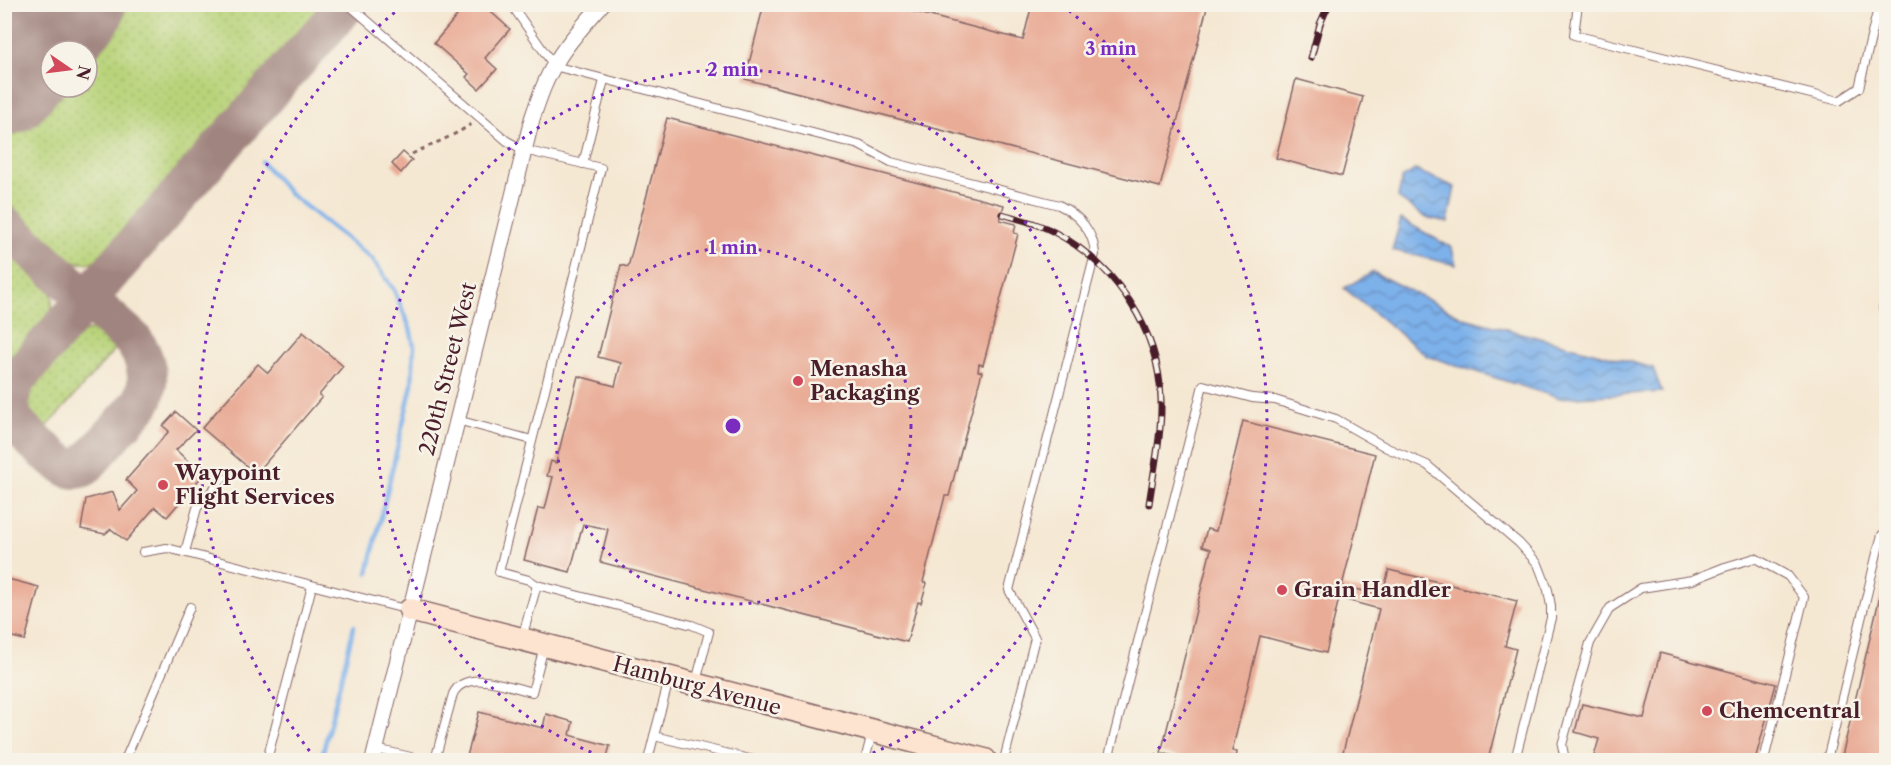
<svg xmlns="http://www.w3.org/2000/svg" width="1891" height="765" viewBox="0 0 1891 765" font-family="'Libre Caslon Text',serif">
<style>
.grass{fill:url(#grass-dots);stroke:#817952;stroke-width:1.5}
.water{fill:url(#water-waves);stroke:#64688a;stroke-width:1.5}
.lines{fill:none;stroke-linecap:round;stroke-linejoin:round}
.stream{stroke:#7db1ea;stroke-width:4.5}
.taxiway{stroke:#a0847f;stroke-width:40}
.runway{stroke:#a0847f;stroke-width:100}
.building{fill:#e9ac96}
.lane-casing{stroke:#866566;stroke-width:10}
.street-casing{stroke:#866566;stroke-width:17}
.secondary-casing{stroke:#866566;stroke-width:25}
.path{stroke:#866566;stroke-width:3;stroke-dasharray:4.5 4.5;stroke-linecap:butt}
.lane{stroke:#fff;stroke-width:8}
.street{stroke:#fff;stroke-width:15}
.secondary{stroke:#fde4d0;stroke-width:22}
.rail-casing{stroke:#4a1f2b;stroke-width:7}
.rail{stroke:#f7f3e8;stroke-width:4.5;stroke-dasharray:14;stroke-linecap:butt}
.ring{fill:none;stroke:#7b2cbf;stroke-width:3;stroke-dasharray:3 6}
.poi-dot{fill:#d1495b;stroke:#f7f3e8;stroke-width:2}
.labels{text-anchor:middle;stroke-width:5;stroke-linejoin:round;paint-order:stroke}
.street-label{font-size:21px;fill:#4a1f2b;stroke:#f7f3e8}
.poi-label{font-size:21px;font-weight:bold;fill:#4a1f2b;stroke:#f7f3e8;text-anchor:start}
.centre{fill:#7b2cbf;stroke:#f7f3e8;stroke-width:3}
.ring-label{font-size:18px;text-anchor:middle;font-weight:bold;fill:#7b2cbf;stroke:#f7f3e8;stroke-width:5;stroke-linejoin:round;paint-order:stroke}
</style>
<defs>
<pattern id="grass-dots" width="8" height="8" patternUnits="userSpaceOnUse" patternTransform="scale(1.5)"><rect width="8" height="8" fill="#b8d379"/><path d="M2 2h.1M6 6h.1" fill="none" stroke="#a0b569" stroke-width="1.8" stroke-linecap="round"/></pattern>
<pattern id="water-waves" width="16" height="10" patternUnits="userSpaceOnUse" patternTransform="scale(1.5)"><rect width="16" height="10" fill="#7db1ea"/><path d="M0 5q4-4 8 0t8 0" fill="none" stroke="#688fbe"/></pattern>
</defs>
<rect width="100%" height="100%" fill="#f7f3e8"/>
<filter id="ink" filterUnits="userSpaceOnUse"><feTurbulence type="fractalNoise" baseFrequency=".0167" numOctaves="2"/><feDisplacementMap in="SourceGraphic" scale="12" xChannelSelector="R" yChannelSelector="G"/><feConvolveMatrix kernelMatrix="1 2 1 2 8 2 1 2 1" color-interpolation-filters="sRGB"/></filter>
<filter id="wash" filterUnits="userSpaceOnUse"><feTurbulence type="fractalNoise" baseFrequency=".008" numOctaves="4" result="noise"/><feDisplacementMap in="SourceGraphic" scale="24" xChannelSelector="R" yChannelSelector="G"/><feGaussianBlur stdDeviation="1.35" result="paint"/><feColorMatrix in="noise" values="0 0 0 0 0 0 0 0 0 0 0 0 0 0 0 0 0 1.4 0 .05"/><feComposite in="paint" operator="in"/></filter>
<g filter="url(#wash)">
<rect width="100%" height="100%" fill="#f5e8d3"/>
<g class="grass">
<polygon points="5,4 40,5 5,44 4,5"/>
<path d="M111 5H328L108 253C99 258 92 264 82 263 64 263 20 218 5 205V125L51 72V87H87V51H70Z"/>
<path d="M5 246C16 256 38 271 46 283 69 315 24 351 5 373Z"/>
<path d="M93 330C104 333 113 336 116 348L46 428C29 422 21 409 27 391 30 382 72 342 81 332Z"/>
</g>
<g class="water">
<polygon points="1415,170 1455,187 1448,222 1425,217 1398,198 1402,178"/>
<polygon points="1401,219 1452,248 1456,265 1392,250"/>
<polygon points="1373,272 1464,318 1653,368 1662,392 1559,398 1427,356 1344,288"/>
</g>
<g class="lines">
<g class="stream">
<polyline points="262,162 290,194 372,259 394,290 410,328 414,346 412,385 368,573"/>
<polyline points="321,760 354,626"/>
</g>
<g class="taxiway">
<path d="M4 225 132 339C146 357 153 381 141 403L84 467C79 469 75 470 70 468 58 464 18 429 13 418 8 406 10 393 15 381"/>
<polyline points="4,393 347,4"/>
</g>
<polyline class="runway" points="4,86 76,4"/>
</g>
<g id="blocks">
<g class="building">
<polygon points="467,4 482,4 510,29 485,58 497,69 479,89 466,77 469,74 434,43"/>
<polygon points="764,4 884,4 1023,40 1032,4 1208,4 1160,187 745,79"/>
<polygon points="1296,79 1363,97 1342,176 1276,158"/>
<polygon points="667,118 1004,205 1000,220 1016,224 1014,233 1018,234 983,365 979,364 978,371 982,372 949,496 945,496 923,582 927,583 921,603 918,602 907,642 600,562 608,529 583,524 570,572 524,560 538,508 545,509 553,477 547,476 551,461 556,463 578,376 615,386 621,363 598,357 621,265 628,267"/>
<polygon points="403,152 412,160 401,173 392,164"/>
<polygon points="303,332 343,366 319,395 322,397 256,474 202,428 258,364 268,373"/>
<polygon points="176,412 196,430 176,450 203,475 167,517 155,507 126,541 111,529 105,534 81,529 86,499 113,492 120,510 137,491 126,480 169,431 163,426"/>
<polygon points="1243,421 1375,454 1342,586 1382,595 1389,570 1517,601 1505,646 1516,649 1488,760 1341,760 1379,609 1339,598 1326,653 1260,636 1232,751 1237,752 1236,759 1230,757 1229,760 1191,760 1161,753 1211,549 1202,546 1207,529 1216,531"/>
<polygon points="4,578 39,587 25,640 4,635"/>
<polygon points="1883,583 1886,584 1886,760 1841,760"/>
<polygon points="1660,653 1776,684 1755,760 1593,760 1599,739 1575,732 1582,704 1644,718"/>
<polygon points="479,712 543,728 546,714 573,722 570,735 610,746 606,760 466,760"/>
</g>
</g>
</g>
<g filter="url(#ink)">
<use href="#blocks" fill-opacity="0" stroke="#866566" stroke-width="1.5"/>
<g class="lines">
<defs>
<g id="lane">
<polyline points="348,4 507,141 524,150 601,168 499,572 529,580 537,585 692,625 709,632 696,682"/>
<path d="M511 4 554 66 859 145 891 162 1059 205C1079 215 1094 232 1095 254L1009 590 1035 638 1004 760"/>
<polyline points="1578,4 1574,35 1839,101 1859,88 1879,4"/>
<polyline points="583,164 604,80"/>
<polyline points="1886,295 1883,308 1886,311"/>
<polyline points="457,420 532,440"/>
<polyline points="143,552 167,548 409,610"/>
<polyline points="185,552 197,508 223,478"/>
<polyline points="522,638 537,585"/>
<polyline points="669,680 654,736 754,760"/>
<polyline points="376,749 424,760"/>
<polyline points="125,760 190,607"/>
<polyline points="267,760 312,586"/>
<path d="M435 760 453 694C466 668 510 687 532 692L544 647"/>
<polyline points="648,760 654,736"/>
<polyline points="865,760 872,733"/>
<polyline points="1108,760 1203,385 1252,398 1275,400 1336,419 1387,448 1427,465 1519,543 1538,564 1548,590 1551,606 1551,618 1515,760"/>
<polyline points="1565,760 1562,745 1590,643 1610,608 1641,588 1692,580 1725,567 1755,558 1788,576 1804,597 1764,760"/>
<polyline points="1827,760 1878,549 1882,535 1886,533"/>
</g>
<path id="street" d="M373 760 532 119C539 98 546 77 558 59 570 39 587 22 602 4"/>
<polyline id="secondary" points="410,610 985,760"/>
</defs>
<use href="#lane" class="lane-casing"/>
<use href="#street" class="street-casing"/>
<use href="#secondary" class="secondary-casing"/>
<path class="path" d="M412 154C432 144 453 137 471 124"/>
<use href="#lane" class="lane"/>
<use href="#street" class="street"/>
<use href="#secondary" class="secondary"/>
<defs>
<g id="rail">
<polyline points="1311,58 1320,24 1329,4"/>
<path d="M1002 214C1019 219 1038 223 1054 232 1115 264 1159 329 1161 399 1162 433 1154 469 1149 504"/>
</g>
</defs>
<use href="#rail" class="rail-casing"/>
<use href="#rail" class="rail"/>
</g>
</g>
<g class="ring">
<circle cx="733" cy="426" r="178"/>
<path d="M608 759A356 356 0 1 1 858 759"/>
<path d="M315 758A534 534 0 0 1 404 5M1062 5A534 534 0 0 1 1151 758"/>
</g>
<g class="poi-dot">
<circle cx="798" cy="381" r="6"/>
<circle cx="163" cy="485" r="6"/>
<circle cx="1282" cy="590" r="6"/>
<circle cx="1707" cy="711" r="6"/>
</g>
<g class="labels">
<g class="street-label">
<text transform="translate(448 369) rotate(-76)" y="7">220th Street West</text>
<text transform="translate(697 686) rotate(15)" y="7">Hamburg Avenue</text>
</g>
<g class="poi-label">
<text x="810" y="376">Menasha<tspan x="810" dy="24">Packaging</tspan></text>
<text x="175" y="480">Waypoint<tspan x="175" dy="24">Flight Services</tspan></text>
<text x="1294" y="597">Grain Handler</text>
<text x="1719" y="718">Chemcentral</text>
</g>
</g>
<circle cx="733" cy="426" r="9" class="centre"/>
<g class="ring-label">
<text x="1111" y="55">3 min</text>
<text x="733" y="76">2 min</text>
<text x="733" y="254">1 min</text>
</g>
<rect width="1891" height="765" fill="none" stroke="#f7f3e8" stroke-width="24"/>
<g transform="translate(69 69) rotate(104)"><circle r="28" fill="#f7f3e8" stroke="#b29e9c" stroke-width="1.5"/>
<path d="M0-4.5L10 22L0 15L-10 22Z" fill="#d1495b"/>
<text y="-9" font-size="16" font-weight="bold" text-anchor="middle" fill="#4a1f2b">N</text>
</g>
</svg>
